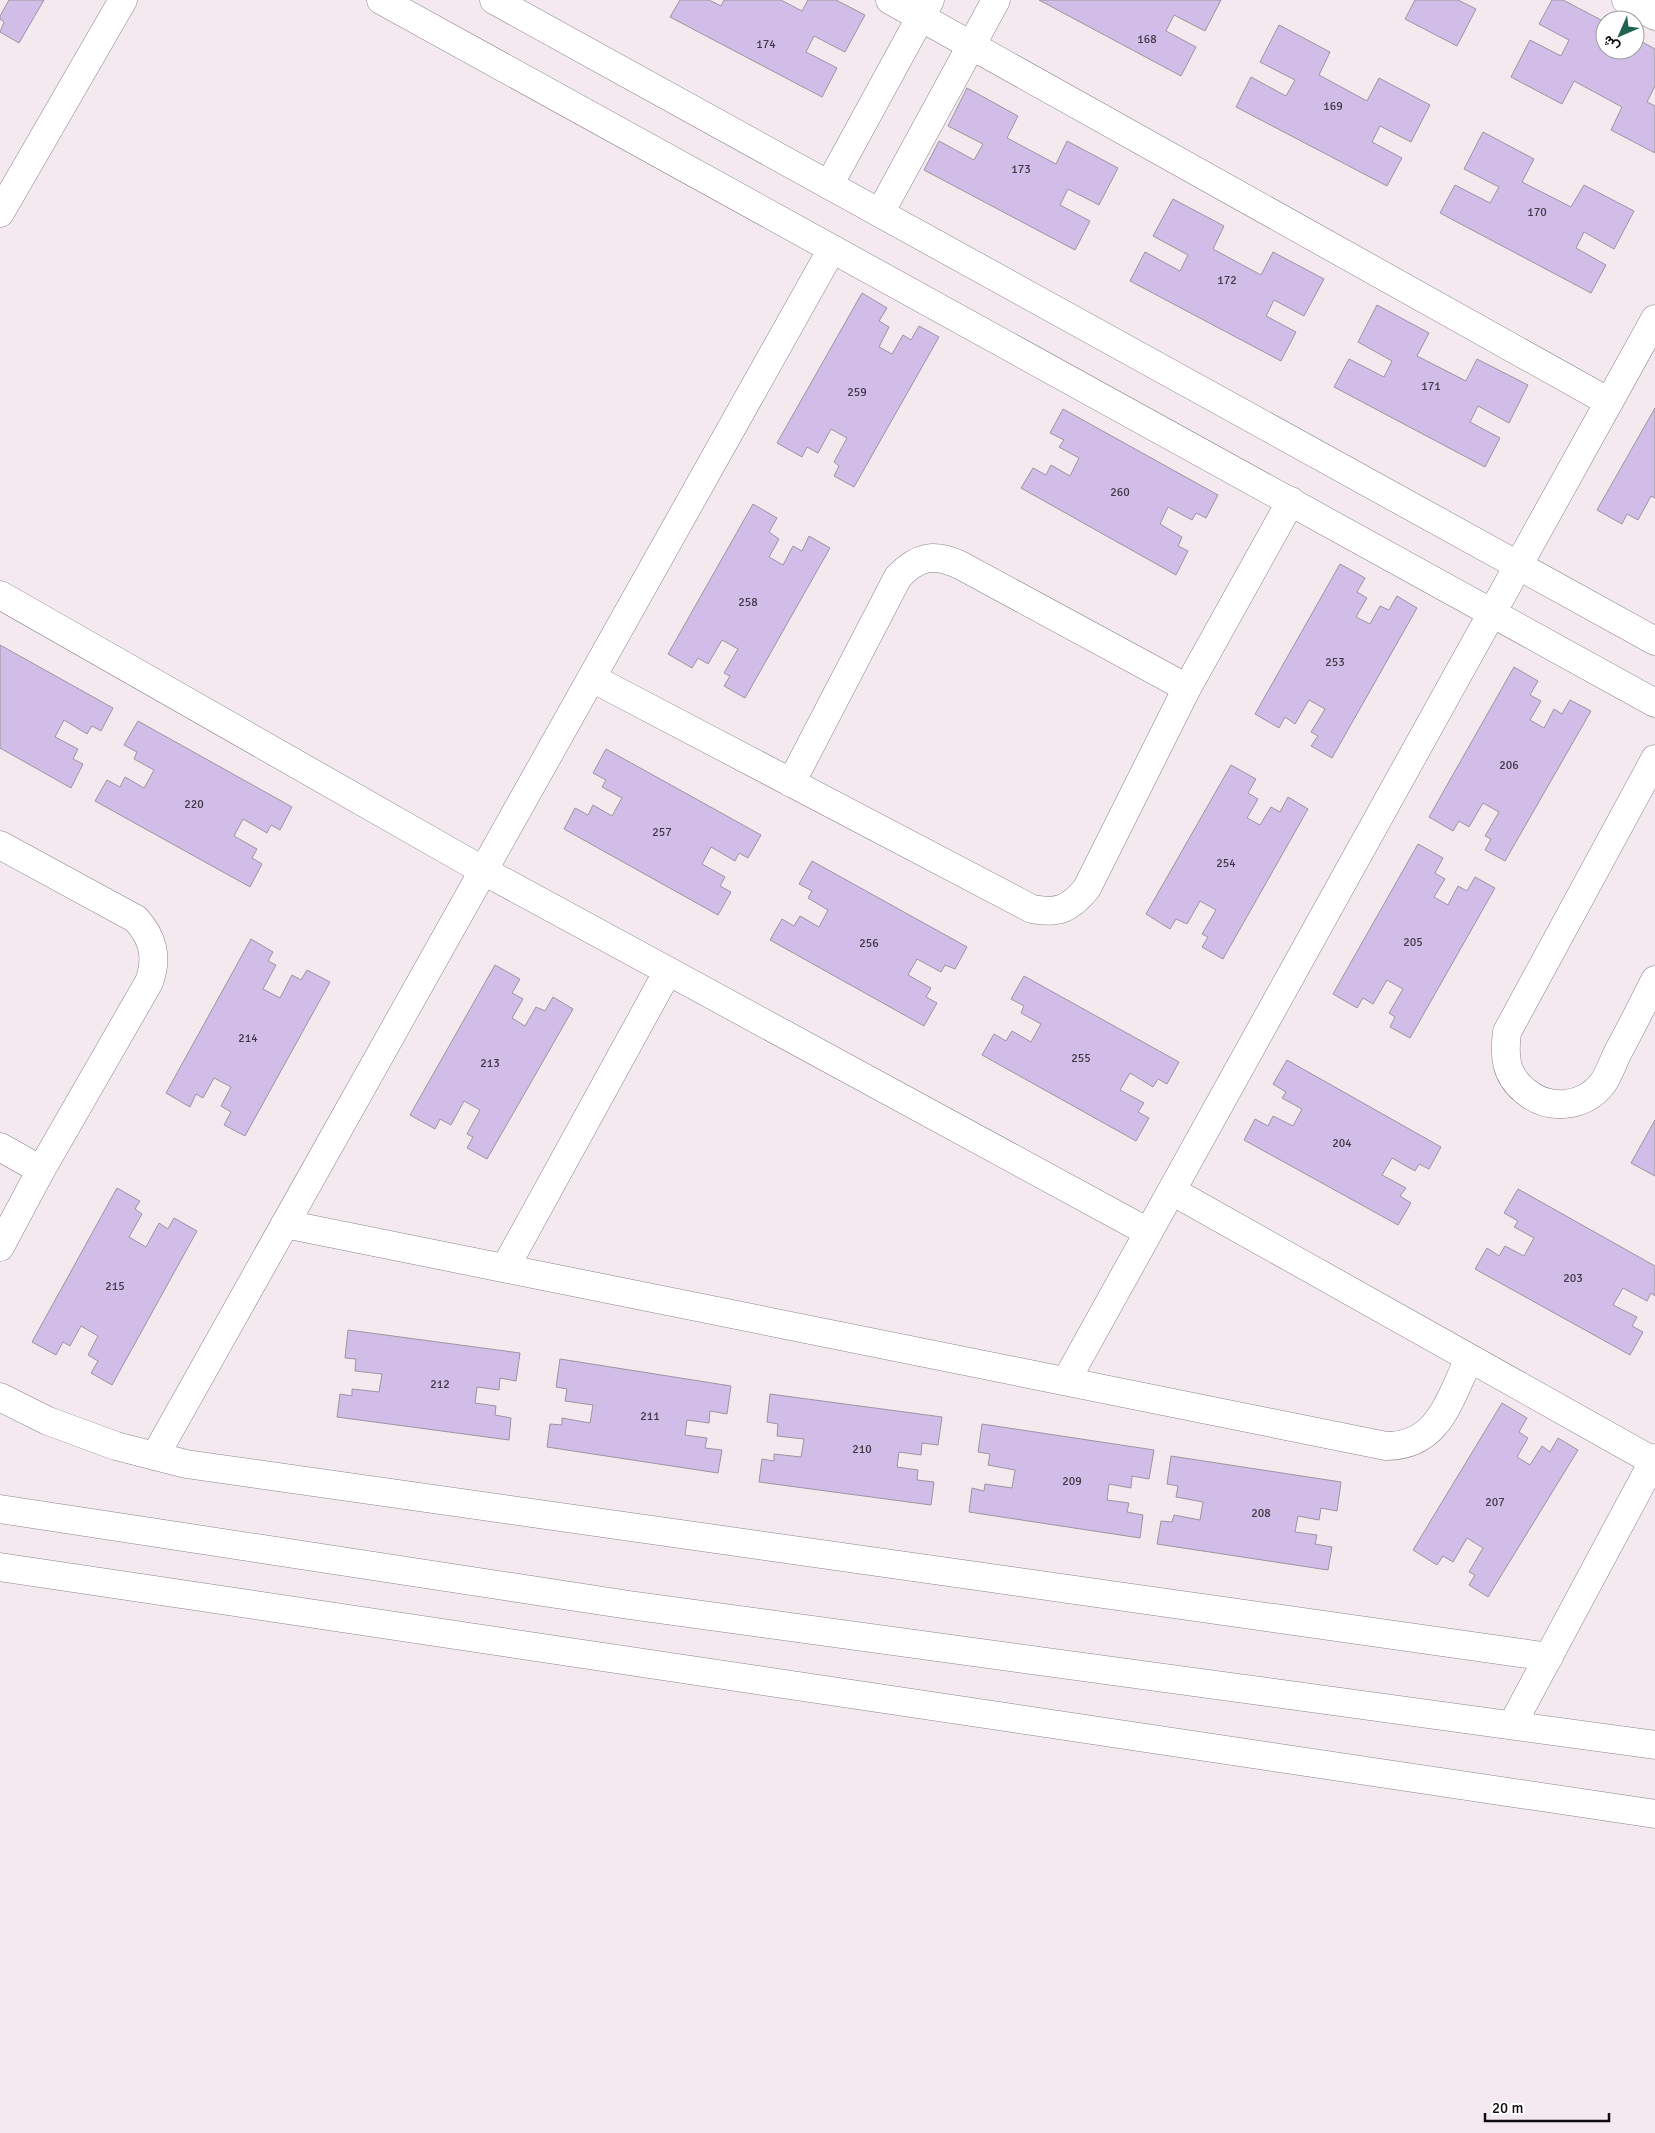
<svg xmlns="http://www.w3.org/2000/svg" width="1655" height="2133" viewBox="0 0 1655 2133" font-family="Signika,Vazirmatn,sans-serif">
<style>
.building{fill:#d1bde8;stroke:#9a969f}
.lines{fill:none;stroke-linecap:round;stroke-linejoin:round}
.street-casing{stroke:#8c8288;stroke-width:29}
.secondary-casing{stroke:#8c8288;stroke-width:29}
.street{stroke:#fff;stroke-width:28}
.secondary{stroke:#fff;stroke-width:28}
.labels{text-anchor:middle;stroke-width:4;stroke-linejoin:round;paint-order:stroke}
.number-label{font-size:12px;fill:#403844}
</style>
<rect width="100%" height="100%" fill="#f5e9f0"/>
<g class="building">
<polygon points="9,0 44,0 19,43 0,32 4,22 0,19 0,16"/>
<polygon points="680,0 709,0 721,6 724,0 781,0 802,11 808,0 836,0 865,15 845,52 814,36 806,52 837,68 822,97 670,17"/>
<polygon points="1039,0 1221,0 1205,31 1174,15 1166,31 1196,47 1181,76"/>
<polygon points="1415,0 1458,0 1476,9 1457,46 1405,19"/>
<polygon points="1552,0 1563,0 1605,22 1605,50 1635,50 1635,38 1655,49 1655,86 1647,102 1655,106 1655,153 1611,130 1622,107 1574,81 1562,104 1511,77 1530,40 1561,56 1569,40 1539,24"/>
<polygon points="1279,25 1330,52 1319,75 1367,101 1379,78 1430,105 1411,142 1380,126 1372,142 1402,158 1387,186 1236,107 1251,77 1286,96 1295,80 1260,62"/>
<polygon points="967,88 1018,116 1007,138 1056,164 1067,141 1118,168 1099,205 1068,189 1060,205 1090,221 1075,250 924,170 939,141 974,160 983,144 948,126"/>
<polygon points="1483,132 1534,159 1522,182 1571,207 1584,185 1634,211 1614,249 1584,232 1576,248 1606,265 1591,293 1440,213 1455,185 1490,203 1499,187 1464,169"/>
<polygon points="1173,199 1224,226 1213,249 1261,275 1273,252 1324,279 1304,316 1274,300 1266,316 1296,332 1281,361 1130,281 1145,252 1180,271 1188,255 1153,236"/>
<polygon points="862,293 887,308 879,321 889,327 879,347 892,354 903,335 911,340 919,326 939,337 854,487 834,476 839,466 834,462 847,438 831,429 818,453 807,447 802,457 777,443"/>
<polygon points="1377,305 1429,333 1417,356 1466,381 1477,359 1528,385 1509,423 1478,406 1470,422 1500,438 1485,467 1334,387 1349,359 1384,377 1392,361 1358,342"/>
<polygon points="1655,408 1655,498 1651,496 1638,520 1627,514 1622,524 1597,510"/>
<polygon points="1063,409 1218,495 1206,518 1196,513 1192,520 1168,507 1160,524 1182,537 1178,546 1188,551 1176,575 1021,488 1033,468 1046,475 1051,465 1070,476 1079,458 1059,447 1064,440 1050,433"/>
<polygon points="753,504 777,518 769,532 779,539 769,557 783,565 793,546 802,551 809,536 830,548 745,698 724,686 730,676 724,673 738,649 722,640 708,664 698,658 692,668 668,654"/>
<polygon points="1340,564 1365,578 1357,592 1367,598 1356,617 1370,624 1380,606 1389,610 1397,596 1417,608 1332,758 1311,746 1318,736 1311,732 1325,709 1309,700 1295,724 1285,717 1279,728 1255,714"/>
<polygon points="0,645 113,708 101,731 92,726 87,734 64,720 55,737 78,749 73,759 83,764 71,788 0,748"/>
<polygon points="1514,667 1538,681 1530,695 1541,701 1530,720 1544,728 1554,709 1562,714 1570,700 1591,711 1505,861 1485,850 1491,839 1485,836 1499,812 1483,803 1469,827 1459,821 1453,831 1429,817"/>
<polygon points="138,721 292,807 280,830 271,825 267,833 243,819 234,836 257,849 252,858 262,864 250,887 95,801 107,780 120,787 125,777 144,788 154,770 134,759 137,752 124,745"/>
<polygon points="606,749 761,835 748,858 739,853 735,861 711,847 702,864 725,877 720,886 731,892 718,915 564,829 575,808 588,815 593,805 612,816 622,798 602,787 606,780 593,773"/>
<polygon points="1231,765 1256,779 1248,793 1258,799 1247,818 1260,825 1271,807 1280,812 1288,797 1308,809 1223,959 1202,947 1208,937 1202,934 1216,910 1200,901 1187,924 1176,919 1170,929 1146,914"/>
<polygon points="1418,844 1443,858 1435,873 1445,879 1434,897 1448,905 1458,886 1467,891 1475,877 1495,888 1410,1038 1390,1027 1395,1017 1389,1013 1403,989 1387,980 1373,1004 1363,998 1357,1008 1333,994"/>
<polygon points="812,861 967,947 955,969 945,965 941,972 917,959 908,975 931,988 926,997 937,1003 924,1026 770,940 782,919 794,926 800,916 819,927 828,910 808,898 812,891 799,884"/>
<polygon points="251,939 273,952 268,961 276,965 263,989 280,998 292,975 301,980 307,970 330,982 245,1136 224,1125 231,1112 221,1106 231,1087 214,1078 203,1098 196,1094 190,1107 166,1093"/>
<polygon points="495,965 520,979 512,993 523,999 512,1018 525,1026 536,1007 545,1011 553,997 573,1009 487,1159 467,1148 473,1137 467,1134 480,1110 464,1101 451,1125 440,1119 435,1129 410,1115"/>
<polygon points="1024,976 1179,1062 1167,1084 1158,1079 1153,1087 1130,1073 1120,1090 1144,1103 1138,1112 1149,1118 1136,1141 982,1055 994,1034 1006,1041 1012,1031 1031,1042 1041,1024 1021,1013 1024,1006 1011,999"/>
<polygon points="1287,1060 1441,1147 1429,1169 1419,1164 1415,1171 1392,1158 1382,1175 1406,1188 1400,1196 1411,1203 1398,1225 1244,1140 1255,1119 1268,1126 1273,1116 1293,1126 1302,1109 1282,1098 1286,1092 1273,1084"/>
<polygon points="1655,1120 1655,1176 1631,1163"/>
<polygon points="117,1188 140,1201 135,1209 142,1214 129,1237 146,1247 159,1223 168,1229 174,1218 197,1231 112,1385 91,1373 98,1361 88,1355 98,1336 81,1326 70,1346 63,1342 56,1355 32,1342"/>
<polygon points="1518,1189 1655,1266 1655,1296 1651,1293 1647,1301 1623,1288 1613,1305 1637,1317 1632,1326 1643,1332 1630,1355 1475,1269 1487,1248 1499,1256 1505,1246 1524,1256 1534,1238 1514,1227 1518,1221 1504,1213"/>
<polygon points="348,1330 520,1353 516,1381 500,1378 499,1390 477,1387 475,1403 496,1406 495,1415 511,1418 509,1440 337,1417 340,1394 352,1396 352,1389 379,1392 382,1374 355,1371 356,1359 345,1358"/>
<polygon points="560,1359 731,1386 727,1414 710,1411 709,1423 687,1420 685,1435 707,1438 705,1448 722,1450 718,1473 547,1447 550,1424 562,1425 562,1418 590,1423 593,1405 565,1401 567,1389 556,1387"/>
<polygon points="770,1394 942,1417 938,1445 922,1443 921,1455 899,1452 897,1467 918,1470 917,1480 934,1482 931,1505 759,1482 762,1459 774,1461 774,1454 801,1457 804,1439 777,1436 778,1424 767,1422"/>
<polygon points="1502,1403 1527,1418 1519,1432 1528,1438 1517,1457 1530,1465 1542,1446 1550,1452 1558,1438 1578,1450 1488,1597 1469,1585 1475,1575 1469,1572 1483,1548 1467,1538 1453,1562 1443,1556 1437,1565 1413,1550"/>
<polygon points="982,1424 1154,1450 1149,1479 1132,1476 1131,1488 1109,1484 1107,1500 1129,1503 1127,1512 1143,1515 1140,1538 969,1512 972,1488 984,1491 985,1484 1012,1488 1015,1470 988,1465 990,1454 978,1452"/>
<polygon points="1171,1456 1341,1482 1337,1511 1321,1508 1319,1520 1298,1516 1295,1532 1317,1535 1315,1544 1332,1547 1328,1570 1157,1544 1161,1521 1172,1522 1174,1515 1200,1520 1203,1502 1176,1497 1178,1486 1167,1484"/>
</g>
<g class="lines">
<defs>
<g id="street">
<polyline points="381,0 1655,703"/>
<polyline points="494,0 1655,641"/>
<polyline points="890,0 1609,402"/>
<polyline points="1626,0 1655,16"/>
<polyline points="829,185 930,0"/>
<polyline points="0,213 123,0"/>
<polyline points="880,213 996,0"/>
<polyline points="0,595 484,871 1148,1232"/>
<path d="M592 678 1032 909C1058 914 1070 909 1087 888L1187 688 1291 501"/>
<path d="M1655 759 1507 1032C1504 1056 1505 1075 1525 1091 1548 1111 1584 1108 1603 1083 1609 1074 1613 1062 1618 1052 1631 1028 1643 1004 1655 980"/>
<path d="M791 783 898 577C918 556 934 553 960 565L1187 688"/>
<path d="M0 845 136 919C153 938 158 957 149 982L41 1170 0 1147"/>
<polyline points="1172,1191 1653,1461"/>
<path d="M285 1224 1386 1446C1439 1446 1449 1400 1469 1359"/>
<polyline points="0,1247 41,1170"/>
<polyline points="505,1268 668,971"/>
<polyline points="1066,1381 1655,319"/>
<polyline points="0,1397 48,1421 116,1446 186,1464 1549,1657"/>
<polyline points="155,1456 832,249"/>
<polyline points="1512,1725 1655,1458"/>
</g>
<g id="secondary">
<polyline points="0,1509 629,1605 1655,1745"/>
<polyline points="0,1567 1655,1814"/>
</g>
</defs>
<use href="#street" class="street-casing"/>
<use href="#secondary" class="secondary-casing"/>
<use href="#street" class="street"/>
<use href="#secondary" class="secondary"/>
</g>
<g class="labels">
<g class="number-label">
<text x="1147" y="43">168</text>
<text x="766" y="48">174</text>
<text x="1333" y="110">169</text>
<text x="1021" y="173">173</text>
<text x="1537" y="216">170</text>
<text x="1227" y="284">172</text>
<text x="1431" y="390">171</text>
<text x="857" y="396">259</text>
<text x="1120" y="496">260</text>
<text x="748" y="606">258</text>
<text x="1335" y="666">253</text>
<text x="1509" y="769">206</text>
<text x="194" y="808">220</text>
<text x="662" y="836">257</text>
<text x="1226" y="867">254</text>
<text x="1413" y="946">205</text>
<text x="869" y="947">256</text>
<text x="248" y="1042">214</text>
<text x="1081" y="1062">255</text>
<text x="490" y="1067">213</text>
<text x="1342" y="1147">204</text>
<text x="1573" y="1282">203</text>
<text x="115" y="1290">215</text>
<text x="440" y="1388">212</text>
<text x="650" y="1420">211</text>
<text x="862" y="1453">210</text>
<text x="1072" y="1485">209</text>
<text x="1495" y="1506">207</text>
<text x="1261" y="1517">208</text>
</g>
</g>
<g transform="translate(1620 35) rotate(225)"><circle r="24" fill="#ffffff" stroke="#9f9d9f"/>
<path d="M0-4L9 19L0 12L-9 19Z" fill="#216351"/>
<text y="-8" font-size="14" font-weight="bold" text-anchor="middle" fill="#0f0b0e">ش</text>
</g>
<path d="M1485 2113v8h124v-8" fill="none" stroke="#0f0b0e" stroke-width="2.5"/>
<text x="1492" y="2113" font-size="15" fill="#0f0b0e" stroke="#ffffff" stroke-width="4" paint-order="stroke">20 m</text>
</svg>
